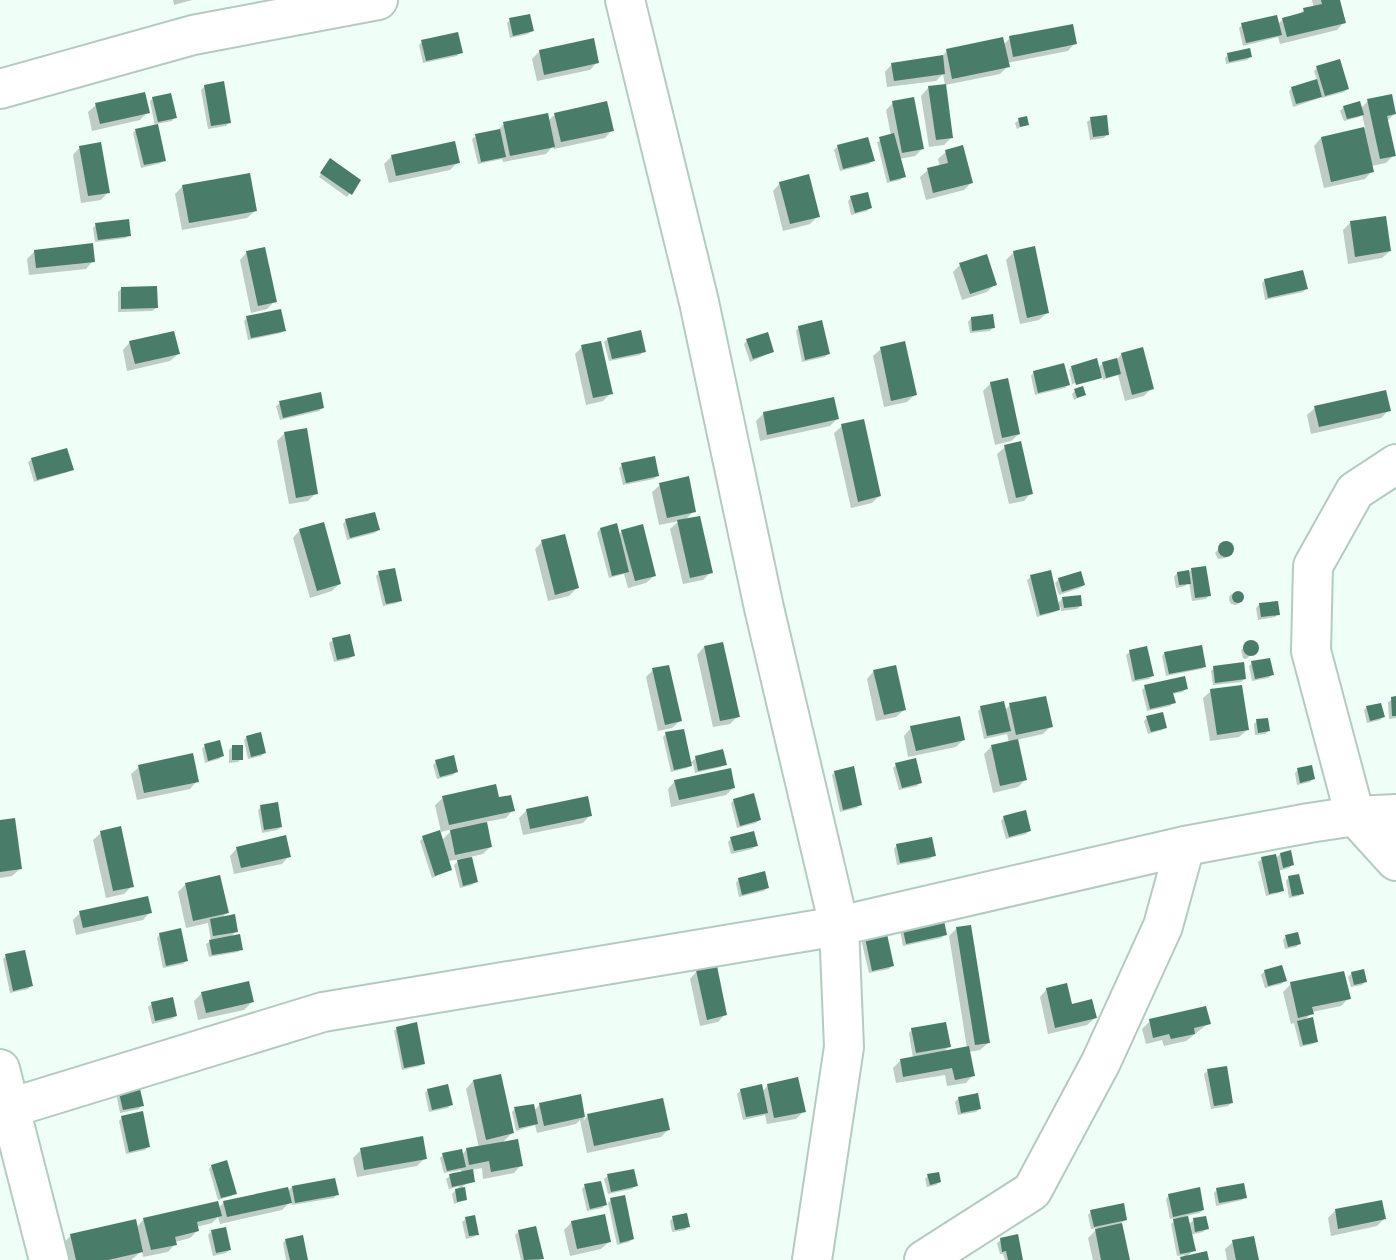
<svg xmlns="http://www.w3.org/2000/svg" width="1396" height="1260" viewBox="0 0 1396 1260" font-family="'Golos Text',sans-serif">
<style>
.shadow{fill:#0003}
.building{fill:#497d69}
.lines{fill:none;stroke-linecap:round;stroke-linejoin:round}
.minor-casing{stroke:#b3cbc0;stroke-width:42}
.minor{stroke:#fff;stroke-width:38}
</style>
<rect width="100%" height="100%" fill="#effef7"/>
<g class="shadow">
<polygon points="173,0 192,0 174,5"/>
<polygon points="1312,0 1339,0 1344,22 1337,30 1280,44 1278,37 1243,46 1239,28 1242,25 1278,24 1283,19 1298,15 1304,10 1314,8"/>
<polygon points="510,20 532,31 528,34 510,38 507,23"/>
<polygon points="1010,38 1075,43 1068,51 1007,63 1008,66 1000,74 945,85 943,74 936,81 887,87 885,72 892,64 941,57 947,51 1003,45"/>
<polygon points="422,42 461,52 457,56 423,63 419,45"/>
<polygon points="540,51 597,62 590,70 537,81 532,59"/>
<polygon points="1228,55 1250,57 1247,60 1226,64 1225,58"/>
<polygon points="1317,68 1347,89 1344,92 1322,98 1321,95 1317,99 1293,107 1289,91 1292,88 1317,80 1314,71"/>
<polygon points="205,86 229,122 226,126 208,129 201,90"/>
<polygon points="928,88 952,137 944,145 929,147 921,96"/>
<polygon points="153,98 175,117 172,121 156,124 164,160 161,163 141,168 133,133 136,130 155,126 150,101"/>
<polygon points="1368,101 1395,113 1386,122 1394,155 1386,163 1371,166 1372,171 1365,179 1324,188 1314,146 1321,138 1365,128 1362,114 1359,117 1344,121 1340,111 1344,107 1360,109"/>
<polygon points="893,103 922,149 915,156 899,159 904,176 900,180 887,183 877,142 891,136 886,110"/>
<polygon points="96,105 148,112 140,120 92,131 88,112"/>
<polygon points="555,114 612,130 605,138 554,149 553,146 546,154 503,162 502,159 478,164 472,139 476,136 496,132 504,124 548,121"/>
<polygon points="1091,119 1107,134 1104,138 1090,140 1087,122"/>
<polygon points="1019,120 1027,124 1017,129 1015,123"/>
<polygon points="80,147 108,192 101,200 81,203 73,155"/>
<polygon points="837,147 873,160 869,164 840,171 834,150"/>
<polygon points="946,152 972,182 964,190 926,200 920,177 928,170 940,167 938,159"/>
<polygon points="392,156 458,162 450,170 389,183 384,164"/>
<polygon points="327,164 350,193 347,197 319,177"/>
<polygon points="780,183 818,216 810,224 783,231 773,191"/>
<polygon points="183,186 255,211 247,218 182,230 175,194"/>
<polygon points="851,198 870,208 867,211 851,215 848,201"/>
<polygon points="1351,222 1390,251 1382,258 1348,264 1343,230"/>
<polygon points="96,225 129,235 126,238 95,242 93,228"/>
<polygon points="35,251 93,261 86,269 29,275 27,259"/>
<polygon points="247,252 275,301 267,309 251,313 240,260"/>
<polygon points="1014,252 1047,313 1039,320 1020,324 1006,260"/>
<polygon points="960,265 995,284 987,292 962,300 953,272"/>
<polygon points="1265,280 1306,289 1303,292 1265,300 1262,283"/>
<polygon points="121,289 156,308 152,311 118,312 118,292"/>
<polygon points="247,318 284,330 281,333 248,340 244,321"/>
<polygon points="971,318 993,327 990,331 970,333 968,322"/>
<polygon points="799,327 828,354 825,357 802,362 796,331"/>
<polygon points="608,339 644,351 640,355 609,361 604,342"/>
<polygon points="747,341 772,352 750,362 744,344"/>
<polygon points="130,342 178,354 170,361 127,371 123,350"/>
<polygon points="582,347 611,393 603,401 586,405 575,354"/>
<polygon points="881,349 915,395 907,402 884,407 873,356"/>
<polygon points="1122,354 1152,388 1144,396 1125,401 1118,375 1103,380 1102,375 1098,379 1098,377 1072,384 1069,370 1072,367 1097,369 1103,363 1116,360"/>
<polygon points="1034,372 1068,385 1065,388 1035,395 1031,376"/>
<polygon points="991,383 1019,434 1011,441 995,445 983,391"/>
<polygon points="1075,391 1084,394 1074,400 1072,394"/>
<polygon points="280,403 322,408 319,411 280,420 276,406"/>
<polygon points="1315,408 1389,410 1381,418 1311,434 1307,415"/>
<polygon points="763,414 837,419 830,426 760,441 756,421"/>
<polygon points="842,426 879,496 872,503 851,508 834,433"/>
<polygon points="285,433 316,493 308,501 289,504 277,441"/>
<polygon points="1005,447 1031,493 1024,501 1009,504 997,454"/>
<polygon points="32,459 72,469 68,472 34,482 28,462"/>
<polygon points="622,465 658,475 654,479 623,485 619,468"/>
<polygon points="660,485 694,511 685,520 711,572 703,580 683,584 670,529 679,521 659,525 652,492"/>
<polygon points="346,520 378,530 375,533 347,540 343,524"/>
<polygon points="600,529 618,536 622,531 654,576 646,583 628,588 624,574 609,578 597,533"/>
<polygon points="300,530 339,584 332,591 310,598 293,538"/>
<polygon points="542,542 577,588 569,596 548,601 535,549"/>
<polygon points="1224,543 1232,547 1232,550 1226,558 1218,559 1215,553"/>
<polygon points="1191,570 1209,595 1206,599 1192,601 1189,582 1185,586 1176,588 1174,577 1177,573 1187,574"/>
<polygon points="379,573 401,600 397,603 383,606 376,576"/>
<polygon points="1031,577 1057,604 1063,598 1080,606 1077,609 1061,611 1061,607 1055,612 1037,617 1027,580"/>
<polygon points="1059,579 1084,585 1080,588 1059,595 1055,583"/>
<circle cx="1235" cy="599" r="6"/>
<polygon points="1259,605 1278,614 1275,617 1258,620 1256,608"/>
<polygon points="333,640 353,656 349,659 334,662 329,643"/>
<polygon points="1251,642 1254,643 1257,650 1246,659 1243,658 1241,650"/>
<polygon points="704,647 738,716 730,724 713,727 697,655"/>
<polygon points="1130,652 1152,676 1149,679 1132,682 1126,655"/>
<polygon points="1165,653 1205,666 1201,669 1166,676 1162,656"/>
<polygon points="1252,663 1272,675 1268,678 1252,681 1249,666"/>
<polygon points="1214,668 1245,679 1241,682 1213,685 1211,671"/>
<polygon points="653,670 680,721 672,728 658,731 646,677"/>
<polygon points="874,671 904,710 896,717 876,721 867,679"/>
<polygon points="1145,687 1186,688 1183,692 1172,694 1174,702 1170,706 1147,711 1142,690"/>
<polygon points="1211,691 1247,730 1239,737 1210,741 1203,698"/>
<polygon points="1396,698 1396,718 1389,719 1388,702"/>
<polygon points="1010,705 1051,726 1043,734 1016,740 1025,780 1018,787 993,793 984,754 992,746 1009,743 1007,734 984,739 978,711 981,708 1004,711"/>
<polygon points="1367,707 1383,717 1380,720 1367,723 1364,710"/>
<polygon points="1147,718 1165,727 1162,730 1148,734 1144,721"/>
<polygon points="1257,721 1268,731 1265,734 1255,735 1254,724"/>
<polygon points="911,728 963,740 956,747 908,757 904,736"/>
<polygon points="666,734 690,763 696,758 725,764 721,767 695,773 693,763 687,768 671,772 663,737"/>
<polygon points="247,737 264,753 261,756 248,759 244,740"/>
<polygon points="205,746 222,756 219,759 205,763 202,749"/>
<polygon points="232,747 241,759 238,762 229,763 229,750"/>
<polygon points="436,762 456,772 453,775 437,779 433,765"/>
<polygon points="896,765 920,782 917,786 899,790 893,768"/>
<polygon points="139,767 197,781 190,789 137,800 131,774"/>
<polygon points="1298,770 1313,779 1310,782 1297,785 1295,773"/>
<polygon points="835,772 860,805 857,808 840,812 832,775"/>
<polygon points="675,781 733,788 726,795 671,807 668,789"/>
<polygon points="443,798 498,799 513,810 506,818 485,822 491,846 483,854 470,857 476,882 472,885 460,888 454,865 461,859 448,861 450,870 432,878 420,841 423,838 441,841 453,829 441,832 435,805"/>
<polygon points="734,800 759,820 756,823 737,828 731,803"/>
<polygon points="261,807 281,827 277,830 262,833 258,810"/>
<polygon points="527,810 590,815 583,823 523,835 519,818"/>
<polygon points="1004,817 1029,831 1026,834 1006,839 1001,821"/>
<polygon points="0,822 20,869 12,876 0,878"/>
<polygon points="101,833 132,886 124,894 106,898 93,840"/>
<polygon points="731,839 756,845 752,849 731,854 728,842"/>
<polygon points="897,845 934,855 930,859 897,865 894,849"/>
<polygon points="237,848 289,856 282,864 234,874 230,856"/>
<polygon points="1280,854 1292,865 1289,868 1278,871 1282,890 1279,893 1266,896 1258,862 1262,859 1275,859"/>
<polygon points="1289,877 1302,893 1299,896 1289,898 1286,881"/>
<polygon points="739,879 767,888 764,891 739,897 736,883"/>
<polygon points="186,884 227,913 221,918 236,931 230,938 241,949 238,952 209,957 206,944 211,941 208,923 186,928 178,892"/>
<polygon points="150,912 143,920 76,935 73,920 80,913"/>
<polygon points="957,928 988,1043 980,1050 969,1052 973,1075 966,1083 947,1086 945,1075 896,1083 893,1068 901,1060 913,1058 909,1033 912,1030 949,1046 943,1053 967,1048 949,936"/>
<polygon points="900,930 945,935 941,938 903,946"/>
<polygon points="160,934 186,961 183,964 163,968 157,938"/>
<polygon points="1286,936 1299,944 1296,947 1285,949 1283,940"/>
<polygon points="866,940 893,965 889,969 869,973 862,943"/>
<polygon points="6,956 31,986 28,989 10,993 3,959"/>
<polygon points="697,971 725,1014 718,1022 700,1026 690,979"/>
<polygon points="1265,971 1285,981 1281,984 1265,988 1261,975"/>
<polygon points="1352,973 1365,982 1362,985 1351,987 1348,977"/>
<polygon points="1291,984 1349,998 1341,1006 1312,1012 1304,1021 1316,1041 1313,1044 1300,1047 1294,1023 1291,1024 1283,992"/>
<polygon points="1047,989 1070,1006 1095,1018 1087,1025 1048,1034 1040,997"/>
<polygon points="202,993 252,1002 244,1010 198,1020 194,1001"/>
<polygon points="152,1004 176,1016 172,1019 152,1024 148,1007"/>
<polygon points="1150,1021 1209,1023 1186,1041 1164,1046 1162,1040 1146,1044 1142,1029"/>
<polygon points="397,1028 423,1063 420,1066 402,1070 394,1031"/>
<polygon points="1208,1071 1232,1102 1228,1106 1211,1109 1204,1074"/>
<polygon points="473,1081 512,1133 501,1144 521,1165 514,1173 483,1179 482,1168 471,1170 473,1181 463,1186 465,1200 454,1204 452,1194 460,1186 449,1189 446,1179 450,1176 462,1173 461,1170 444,1173 440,1158 443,1155 462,1155 466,1150 479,1148 466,1089"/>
<polygon points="768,1085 804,1111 796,1119 767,1124 765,1115 743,1120 737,1094 741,1090 762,1092"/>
<polygon points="428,1090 451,1104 448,1108 429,1112 425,1093"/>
<polygon points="120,1095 142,1105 139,1109 120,1113 117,1098"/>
<polygon points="579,1096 584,1120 588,1116 669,1129 661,1137 587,1153 580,1120 576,1124 537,1133 535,1125 516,1131 512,1112 515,1109 534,1111 540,1104"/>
<polygon points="959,1098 979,1109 976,1112 958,1115 955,1102"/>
<polygon points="122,1118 148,1146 145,1150 126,1154 119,1121"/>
<polygon points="361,1150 425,1158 417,1166 357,1177 353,1158"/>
<polygon points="212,1166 235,1193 231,1196 218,1200 209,1169"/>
<polygon points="608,1176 636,1185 632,1189 608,1194 604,1179"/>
<polygon points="928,1176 940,1182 936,1185 927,1187 925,1179"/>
<polygon points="585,1186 605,1205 602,1208 587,1211 582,1189"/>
<polygon points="292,1187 337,1194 334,1198 292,1205 291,1201 282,1210 220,1224 218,1217 212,1223 196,1227 197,1231 190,1238 175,1242 175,1244 168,1252 143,1257 142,1251 131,1260 67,1260 64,1243 71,1235 136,1228 144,1219 218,1209 224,1202 287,1192"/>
<polygon points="1217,1190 1245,1197 1242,1200 1216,1206 1214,1193"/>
<polygon points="1169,1195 1203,1210 1199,1213 1186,1216 1188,1225 1194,1220 1207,1228 1203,1232 1190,1235 1194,1250 1186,1257 1207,1260 1179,1260 1185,1255 1177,1256 1171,1224 1177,1218 1170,1219 1166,1199"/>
<polygon points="611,1200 633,1239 629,1242 617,1245 608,1203"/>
<polygon points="1335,1211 1384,1219 1377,1226 1331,1236 1328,1218"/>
<polygon points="1091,1212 1126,1220 1121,1223 1128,1260 1093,1260 1088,1238 1098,1228 1091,1229 1088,1215"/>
<polygon points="673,1218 688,1226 685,1230 672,1232 670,1221"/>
<polygon points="466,1219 477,1234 474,1237 466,1239 462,1222"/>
<polygon points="572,1222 609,1242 601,1249 570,1256 564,1230"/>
<polygon points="519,1231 542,1259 540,1260 521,1260 515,1235"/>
<polygon points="211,1232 229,1250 226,1253 213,1256 208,1235"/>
<polygon points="286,1240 306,1260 286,1260 283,1243"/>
<polygon points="1001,1240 1022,1260 1005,1260 1003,1254 1000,1254 997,1243"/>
<polygon points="1233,1242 1257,1260 1227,1260 1225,1249"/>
</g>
<g class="building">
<polygon points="1321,0 1340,0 1346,23 1287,37 1282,18 1304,12 1303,8 1322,4"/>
<polygon points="530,14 534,31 513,36 509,18"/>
<polygon points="1277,15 1282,35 1246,43 1241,23"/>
<polygon points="1073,24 1077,44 1013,57 1009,36"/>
<polygon points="458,32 463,53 426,61 421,40"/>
<polygon points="1003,37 1010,67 952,79 946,49"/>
<polygon points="594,38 599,63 544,75 539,50"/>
<polygon points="1250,48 1252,57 1229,62 1227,53"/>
<polygon points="943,55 945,74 894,81 891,63"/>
<polygon points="1340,59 1349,89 1325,96 1316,66"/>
<polygon points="1317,79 1322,97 1296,104 1291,87"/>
<polygon points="224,81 231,123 211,126 204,85"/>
<polygon points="946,84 953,138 936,140 928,86"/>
<polygon points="145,92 150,113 100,124 95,103"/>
<polygon points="171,93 177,118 158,122 152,97"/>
<polygon points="1392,94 1396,114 1387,116 1396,156 1380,159 1367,99"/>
<polygon points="914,97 924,149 902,153 892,101"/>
<polygon points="607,101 614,131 561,142 554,113"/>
<polygon points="1360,101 1364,115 1347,119 1343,106"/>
<polygon points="548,113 555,147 510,156 503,122"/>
<polygon points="1107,115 1109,135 1093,137 1090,117"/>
<polygon points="1027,116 1029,125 1020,127 1018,118"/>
<polygon points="158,124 166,161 144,165 135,129"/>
<polygon points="1364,127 1374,172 1331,182 1321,137"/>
<polygon points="500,129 506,157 481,162 475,134"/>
<polygon points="894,133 906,177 890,181 879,137"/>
<polygon points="868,137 875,161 843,169 837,145"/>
<polygon points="455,141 460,163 396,176 391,155"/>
<polygon points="101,142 110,193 88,196 79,146"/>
<polygon points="963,145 973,183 933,193 927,168 948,163 945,150"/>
<polygon points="330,158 361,180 352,195 320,173"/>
<polygon points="250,173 257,211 189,223 182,185"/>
<polygon points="809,174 820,217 790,224 779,182"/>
<polygon points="868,192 872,208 855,213 850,196"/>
<polygon points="1386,216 1391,251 1355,257 1350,221"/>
<polygon points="129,219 131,236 98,240 95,223"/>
<polygon points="93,243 95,262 36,268 34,250"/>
<polygon points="1035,246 1049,313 1027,318 1013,251"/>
<polygon points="265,247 277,302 258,306 246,251"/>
<polygon points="987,254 997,285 970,294 959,263"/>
<polygon points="1303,270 1308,289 1268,298 1264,279"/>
<polygon points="157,286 158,308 121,309 121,287"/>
<polygon points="281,309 286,331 251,338 246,316"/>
<polygon points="993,314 995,328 972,331 971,317"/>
<polygon points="822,320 830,354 805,360 798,326"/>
<polygon points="641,330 646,352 612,359 607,338"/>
<polygon points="174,331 180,354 135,364 129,341"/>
<polygon points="768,332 774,352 753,359 746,339"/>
<polygon points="601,341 613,394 593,398 581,345"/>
<polygon points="905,341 917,395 891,401 880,347"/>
<polygon points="1143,347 1154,389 1132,395 1121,353"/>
<polygon points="1097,358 1102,378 1076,385 1071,366"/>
<polygon points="1117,358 1121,374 1106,378 1102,362"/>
<polygon points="1064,363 1070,385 1038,393 1033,371"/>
<polygon points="1008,378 1020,434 1002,438 990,382"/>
<polygon points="1083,386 1086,395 1077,398 1074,389"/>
<polygon points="1386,390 1391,411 1319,427 1314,406"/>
<polygon points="321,392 324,408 283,418 279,401"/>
<polygon points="834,397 839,419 767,435 763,412"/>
<polygon points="864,419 881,496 858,502 841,424"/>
<polygon points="307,428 318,494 296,498 284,432"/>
<polygon points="1021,441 1033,494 1016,498 1004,445"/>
<polygon points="67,448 74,470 37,480 31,458"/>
<polygon points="655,456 659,476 626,483 621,463"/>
<polygon points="689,476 696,512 667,518 659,483"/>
<polygon points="375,512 380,530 350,538 345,519"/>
<polygon points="700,516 713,573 690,578 677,520"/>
<polygon points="324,522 341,584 317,591 299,529"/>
<polygon points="617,523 629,572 612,576 600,528"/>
<polygon points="643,524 656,576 635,581 621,530"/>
<polygon points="565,534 579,588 555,595 541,540"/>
<circle cx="1226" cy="549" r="8"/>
<polygon points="1206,566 1211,596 1195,598 1191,568"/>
<polygon points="395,568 402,601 386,604 378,571"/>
<polygon points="1051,570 1060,610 1040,615 1030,575"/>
<polygon points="1189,570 1191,584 1179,585 1177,572"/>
<polygon points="1081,571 1085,585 1062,592 1058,578"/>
<circle cx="1238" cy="597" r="6"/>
<polygon points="1081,595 1082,606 1064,608 1062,597"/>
<polygon points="1278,601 1280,615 1261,617 1259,603"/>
<polygon points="350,634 355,656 337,660 332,638"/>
<circle cx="1251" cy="648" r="8"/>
<polygon points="723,642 740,717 720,721 704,646"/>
<polygon points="1202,645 1206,667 1169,674 1164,652"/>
<polygon points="1147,646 1154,676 1135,680 1129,650"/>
<polygon points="1270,658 1274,675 1255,679 1251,661"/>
<polygon points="1244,662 1246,679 1215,683 1213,666"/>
<polygon points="669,665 682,721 665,725 652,668"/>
<polygon points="896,665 906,710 884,715 873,670"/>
<polygon points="1185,676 1188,689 1173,693 1176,703 1150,709 1144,685"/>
<polygon points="1242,685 1249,730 1217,735 1210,689"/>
<polygon points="1046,696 1053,727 1016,735 1009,703"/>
<polygon points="1396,696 1396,716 1392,716 1391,697"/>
<polygon points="1004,701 1011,731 987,736 980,706"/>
<polygon points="1381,703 1385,717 1370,721 1366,706"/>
<polygon points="1163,712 1167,728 1151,732 1146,716"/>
<polygon points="960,716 965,740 916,751 910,726"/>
<polygon points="1268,718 1270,731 1258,733 1256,719"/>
<polygon points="684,729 692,766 674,770 665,732"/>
<polygon points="261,732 266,753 251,757 246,736"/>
<polygon points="1018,739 1027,780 1000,786 991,745"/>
<polygon points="220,740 224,756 208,761 204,744"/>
<rect x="232" y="745" width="11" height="15"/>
<polygon points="723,749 727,765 698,771 695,756"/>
<polygon points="193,753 199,782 144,793 138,765"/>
<polygon points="454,755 458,772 440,777 435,760"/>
<polygon points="916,758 922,783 902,788 895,763"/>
<polygon points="1312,765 1315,779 1300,783 1297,768"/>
<polygon points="854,766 862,805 843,810 834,771"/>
<polygon points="731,768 735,788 679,800 674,780"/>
<polygon points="496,784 499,797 511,795 515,811 449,825 442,796"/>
<polygon points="754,793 761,820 740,826 733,799"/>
<polygon points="588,796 592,816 530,829 526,809"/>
<polygon points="278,802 282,827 264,830 260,805"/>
<polygon points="1026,810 1031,831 1009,837 1003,816"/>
<polygon points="15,818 22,869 0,872 0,820"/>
<polygon points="487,822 492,847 455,855 450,830"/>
<polygon points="121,826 134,887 113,891 100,831"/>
<polygon points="440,830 452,870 435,876 422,836"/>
<polygon points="754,831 758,846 734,851 730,837"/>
<polygon points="286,835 291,857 241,868 236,847"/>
<polygon points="932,837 936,856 900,863 896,844"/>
<polygon points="1291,850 1294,865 1283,868 1280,853"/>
<polygon points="1276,854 1284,891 1269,894 1261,857"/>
<polygon points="472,857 478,882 463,886 457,860"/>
<polygon points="765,871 769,888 742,895 738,878"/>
<polygon points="1299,874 1304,894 1292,896 1288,876"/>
<polygon points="220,875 229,913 193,921 185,883"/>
<polygon points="148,896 152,913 83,928 79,911"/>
<polygon points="235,914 238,932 213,936 210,919"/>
<polygon points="943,916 947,935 906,944 902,925"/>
<polygon points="971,925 990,1043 975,1045 956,927"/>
<polygon points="181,928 188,961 166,966 159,933"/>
<polygon points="1298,932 1301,944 1288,947 1285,935"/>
<polygon points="240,934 243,950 212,955 209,940"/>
<polygon points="887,934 894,966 872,971 865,938"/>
<polygon points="25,950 33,986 13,991 5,954"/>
<polygon points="1282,965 1287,981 1268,986 1264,970"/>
<polygon points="717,966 727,1015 707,1020 696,970"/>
<polygon points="1364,969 1367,982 1354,985 1351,972"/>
<polygon points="1344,971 1351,999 1312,1007 1314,1014 1298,1018 1290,982"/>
<polygon points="249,981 254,1002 206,1013 201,992"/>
<polygon points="1067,983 1072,1004 1092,999 1097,1018 1055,1028 1046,988"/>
<polygon points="173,997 177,1016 155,1021 151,1002"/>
<polygon points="1206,1006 1211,1024 1194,1028 1195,1034 1171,1039 1169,1034 1153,1038 1149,1019"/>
<polygon points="1313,1017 1318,1042 1303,1045 1297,1021"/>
<polygon points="417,1022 425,1064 404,1068 396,1027"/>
<polygon points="946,1022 951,1047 916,1053 911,1028"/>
<polygon points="969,1046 975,1076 955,1080 952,1068 903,1077 900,1059"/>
<polygon points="1227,1066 1233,1103 1214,1106 1207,1069"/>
<polygon points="501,1074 514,1133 486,1140 473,1080"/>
<polygon points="798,1077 806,1112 774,1118 767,1084"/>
<polygon points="448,1084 453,1105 432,1110 427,1089"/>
<polygon points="762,1084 768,1113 746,1117 740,1089"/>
<polygon points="140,1089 144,1106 123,1110 119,1093"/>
<polygon points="978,1093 981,1109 961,1113 958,1097"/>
<polygon points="581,1094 585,1117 544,1126 539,1103"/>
<polygon points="663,1098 670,1130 594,1146 587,1114"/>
<polygon points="534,1104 538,1124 519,1128 514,1107"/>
<polygon points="143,1111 150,1147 129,1152 121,1116"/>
<polygon points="423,1136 427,1159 364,1170 360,1148"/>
<polygon points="518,1139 523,1166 491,1172 489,1161 469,1165 466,1148"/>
<polygon points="462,1149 466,1167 447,1171 442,1153"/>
<polygon points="227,1160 237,1194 221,1198 211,1165"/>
<polygon points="473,1169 475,1182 452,1187 449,1174"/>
<polygon points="634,1169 638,1186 611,1192 607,1174"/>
<polygon points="939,1172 941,1182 930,1185 927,1174"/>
<polygon points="335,1178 339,1195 295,1203 292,1186"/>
<polygon points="601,1181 607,1205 590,1209 584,1184"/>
<polygon points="1244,1183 1247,1198 1219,1203 1216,1188"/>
<polygon points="288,1187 292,1203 227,1217 223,1201"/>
<polygon points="465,1187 467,1200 457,1202 455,1189"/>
<polygon points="1200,1187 1204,1210 1173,1217 1168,1194"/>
<polygon points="625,1195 634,1239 620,1243 610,1198"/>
<polygon points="1382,1200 1386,1219 1338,1229 1335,1209"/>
<polygon points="218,1201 222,1216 197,1222 199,1231 175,1237 177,1245 151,1250 143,1218"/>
<polygon points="1124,1203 1127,1220 1094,1227 1090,1210"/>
<polygon points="687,1213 690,1227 675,1230 672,1216"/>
<polygon points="605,1214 611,1242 577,1249 571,1221"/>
<polygon points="475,1215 479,1235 469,1236 465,1217"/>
<polygon points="1188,1216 1196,1251 1180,1254 1173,1219"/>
<polygon points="1206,1216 1209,1229 1195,1232 1193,1218"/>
<polygon points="136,1219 143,1252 108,1260 76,1260 70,1234"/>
<polygon points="1122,1223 1130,1260 1101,1260 1095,1229"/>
<polygon points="536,1226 544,1259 524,1260 518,1230"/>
<polygon points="226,1227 231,1250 216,1253 211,1230"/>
<polygon points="1018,1234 1023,1260 1008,1260 1006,1251 1002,1252 1000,1238"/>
<polygon points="303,1235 308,1260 290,1260 285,1239"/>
<polygon points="1254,1236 1259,1260 1236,1260 1232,1240"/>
<polygon points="1207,1251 1209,1260 1181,1260 1180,1257"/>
</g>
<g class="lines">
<defs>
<g id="minor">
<polyline points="625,0 699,302 764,608 839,926 844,1047 812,1260"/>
<polyline points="0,89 193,35 378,0"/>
<polyline points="1396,464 1355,491 1313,566 1311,651 1355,816 1396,861"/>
<polyline points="0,1069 49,1260"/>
<polyline points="10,1108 323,1012 839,926 1185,846 1309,823 1355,816 1396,814"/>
<polyline points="924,1260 1032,1191 1101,1062 1163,926 1185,846"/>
</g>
</defs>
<use href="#minor" class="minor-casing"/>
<use href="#minor" class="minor"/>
</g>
</svg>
